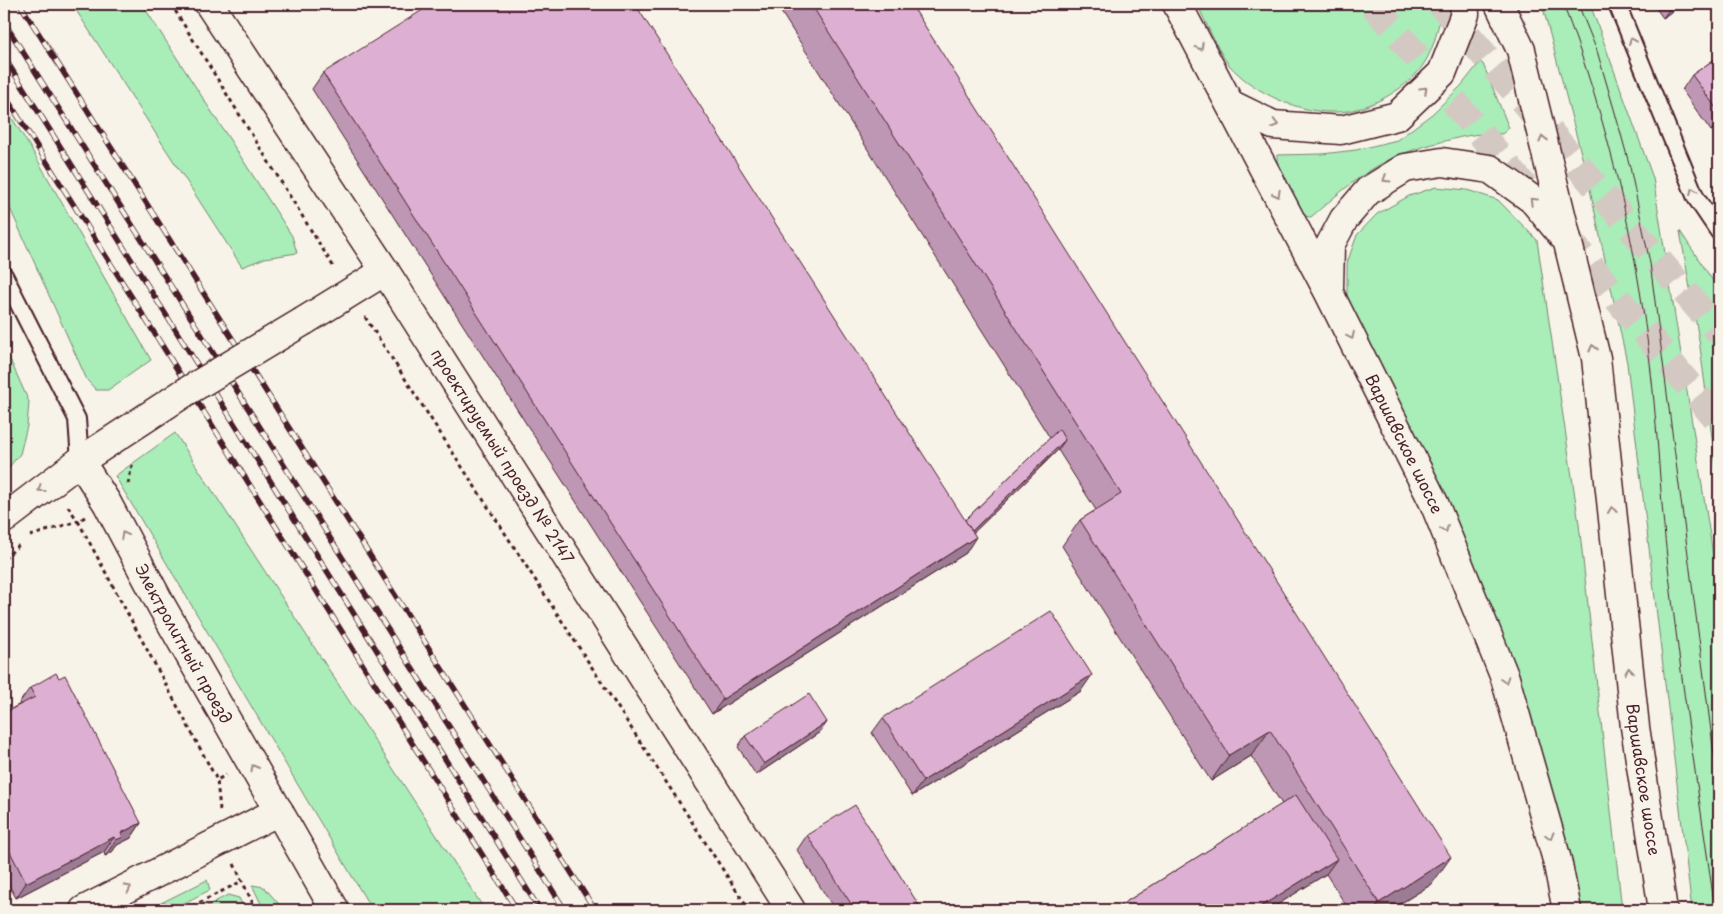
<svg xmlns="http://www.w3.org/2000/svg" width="1723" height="914" viewBox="0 0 1723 914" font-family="'Playpen Sans',sans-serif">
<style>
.green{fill:#a9edb8;stroke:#7a8672}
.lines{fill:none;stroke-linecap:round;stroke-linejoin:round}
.primary-tunnel{stroke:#d4c9c2;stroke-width:28;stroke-dasharray:28 14;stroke-linecap:butt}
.service-casing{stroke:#4a1f2b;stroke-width:20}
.tertiary-casing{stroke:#4a1f2b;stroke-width:31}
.primary-casing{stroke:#4a1f2b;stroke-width:31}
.path{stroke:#4a1f2b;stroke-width:3;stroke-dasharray:4 4;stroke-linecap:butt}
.service{stroke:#f7f3e8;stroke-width:16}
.tertiary{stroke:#f7f3e8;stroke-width:28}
.primary{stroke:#f7f3e8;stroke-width:28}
.tram{stroke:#4a1f2b;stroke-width:1}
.rail-casing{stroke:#4a1f2b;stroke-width:5.5}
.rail{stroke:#f7f3e8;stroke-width:4;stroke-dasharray:11;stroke-linecap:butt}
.tertiary-bridge-casing{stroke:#4a1f2b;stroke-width:31;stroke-linecap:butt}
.tertiary-bridge{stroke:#f7f3e8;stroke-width:28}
.wall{fill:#be97b5;stroke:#4a1f2b}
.shaded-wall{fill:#9b7b94;stroke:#4a1f2b}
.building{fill:#ddb0d3;stroke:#4a1f2b}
.oneway{stroke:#a0898a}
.labels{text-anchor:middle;stroke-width:4.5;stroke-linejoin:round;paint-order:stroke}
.street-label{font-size:16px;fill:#4a1f2b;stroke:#f7f3e8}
</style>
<rect width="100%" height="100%" fill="#f7f3e8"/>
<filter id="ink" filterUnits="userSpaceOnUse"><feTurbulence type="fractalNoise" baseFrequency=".02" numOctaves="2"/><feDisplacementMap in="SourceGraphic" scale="10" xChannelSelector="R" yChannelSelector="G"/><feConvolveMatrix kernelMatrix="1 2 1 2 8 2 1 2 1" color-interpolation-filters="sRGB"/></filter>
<g filter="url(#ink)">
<g class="green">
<polygon points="72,4 142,4 292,236 297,253 265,258 242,267"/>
<path d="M1197 4H1442C1439 28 1433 56 1416 74 1398 94 1364 111 1338 112 1300 114 1254 93 1229 65 1218 52 1205 20 1197 4Z"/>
<polygon points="1542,4 1590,4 1653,178 1715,567 1719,573 1719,910 1692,910 1627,363 1588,180"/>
<path d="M1480 62 1483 64 1509 128 1502 134C1482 132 1464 136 1445 141 1381 156 1359 176 1311 217L1303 216 1277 165V155L1322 154 1356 150 1397 140 1432 114 1461 86Z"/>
<polygon points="4,105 33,152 151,360 108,390 96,390 87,380 4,195"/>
<polygon points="1436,187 1467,190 1498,200 1537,240 1579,524 1622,910 1580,910 1419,444 1347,297 1347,263 1357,235 1377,214 1409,196"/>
<polygon points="1680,231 1719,290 1719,490 1699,340"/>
<polygon points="4,346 29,402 27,426 20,454 4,473"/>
<polygon points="175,433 485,910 372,910 115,476"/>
<polygon points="207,880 210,890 170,910 147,910"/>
<polygon points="252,885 264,887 284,910 264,910"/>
<polygon points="228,895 239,898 245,910 199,910"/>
</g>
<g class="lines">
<g class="primary-tunnel">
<polyline points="1373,4 1528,191"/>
<polyline points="1441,4 1719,332"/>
<polyline points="1564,234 1719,422"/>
</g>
<defs>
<g id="service">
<polyline points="1617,4 1696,198 1719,232"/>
<polyline points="4,275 77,419 80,461"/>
</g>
<g id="tertiary">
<path id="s1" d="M209 4 385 271 791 910"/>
<polyline points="304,321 385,271"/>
<path id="s2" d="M80 461 107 503 161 605 335 910"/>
<polyline points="4,519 80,461 184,393"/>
<polyline points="84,910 279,811"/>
</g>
<g id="primary">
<path id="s3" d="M1177 4 1329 293 1434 503 1505 678 1557 860 1567 910"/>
<path id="s4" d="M1499 4 1521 50 1596 358 1635 727 1663 910"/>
<polyline points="1230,104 1273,125 1341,130 1397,116 1442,73 1465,14 1464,4"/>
<polyline points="1329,289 1330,245 1344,219 1368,191 1405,168 1442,162 1490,169 1533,200 1562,235"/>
</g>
</defs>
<use href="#service" class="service-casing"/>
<use href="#tertiary" class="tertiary-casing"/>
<use href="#primary" class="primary-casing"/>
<g class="path">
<polyline points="171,4 335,269"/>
<polyline points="365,317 749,910"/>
<polyline points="128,484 133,461"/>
<polyline points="85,517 78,521 217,780"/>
<polyline points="30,536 78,521 67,505"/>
<polyline points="1717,536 1719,523"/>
<polyline points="4,559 20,544"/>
<polyline points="220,810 217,780 226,775"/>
<polyline points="234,864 256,910"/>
<polyline points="185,910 242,881"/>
</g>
<use href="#service" class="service"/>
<use href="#tertiary" class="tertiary"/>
<use href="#primary" class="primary"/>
<g class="tram">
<path d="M1563 4C1607 119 1636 240 1650 363 1658 430 1660 499 1668 566 1681 681 1699 796 1715 910"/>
<polyline points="1578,4 1597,51 1614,109 1630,167 1650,263 1719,792"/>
</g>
<defs>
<g id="rail">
<polyline points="20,4 595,910"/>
<polyline points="4,22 565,910"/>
<polyline points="4,57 540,910"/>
<polyline points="4,94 517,910"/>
</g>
</defs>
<use href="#rail" class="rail-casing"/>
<use href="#rail" class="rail"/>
<defs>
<polyline id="tertiary-bridge" points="184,393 304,321"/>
</defs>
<use href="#tertiary-bridge" class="tertiary-bridge-casing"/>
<use href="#tertiary-bridge" class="tertiary-bridge"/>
</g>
<g class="wall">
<polygon points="776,4 911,4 1432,884 1390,910 1349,910 1326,874 1269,910 1113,910 1282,804 1251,756 1211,781 1062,546 1080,520 1096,510 1058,450 973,533 966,553 712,714 312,89 323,73 965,520 1050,438"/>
<polygon points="1653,4 1681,4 1663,18"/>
<polygon points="1719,56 1719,126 1711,131 1682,90 1692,75"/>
<polygon points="30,688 141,823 131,838 117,845 112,852 105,856 104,852 16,898 4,876 4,713 20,704 19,703"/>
<polygon points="1081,691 912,796 872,733 883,718"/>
<polygon points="827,722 820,732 756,775 738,747 745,736"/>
<polygon points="807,835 922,910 835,910 797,850"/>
</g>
<g class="shaded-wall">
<polygon points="1673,4 1681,4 1663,18"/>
<polygon points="1719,120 1719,126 1711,131"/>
<polygon points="1065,440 1058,450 961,545 968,535"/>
<polygon points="976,537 966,553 712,714 723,699"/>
<polygon points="1092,675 1081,691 912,796 923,781"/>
<polygon points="827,722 820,732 756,775 764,764"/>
<polygon points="1270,730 1251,756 1211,781 1229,755"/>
<polygon points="141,823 131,838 117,845 112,852 105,856 121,833"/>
<polygon points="114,837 104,852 16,898 26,883"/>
<polygon points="1451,857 1432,884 1390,910 1374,910 1379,903"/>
<polygon points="1337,859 1326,874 1269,910 1255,910"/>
</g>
<g class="building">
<polygon points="432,4 635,4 976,537 723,699 323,73"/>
<polygon points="811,4 911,4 1451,857 1379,903 1270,730 1229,755 1080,520 1121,494"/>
<polygon points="1719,56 1719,112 1692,75"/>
<polygon points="1059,429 1065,440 972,531 965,520"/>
<polygon points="1051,611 1092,675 923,781 883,718"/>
<polygon points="56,673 59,678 65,675 141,823 121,833 123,837 116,840 114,837 26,883 4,840 4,713 35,697 30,688"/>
<polygon points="809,694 827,722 764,764 745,736"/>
<polygon points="1296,795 1337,859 1255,910 1113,910"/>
<polygon points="855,805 922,910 855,910 807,835"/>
</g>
<defs><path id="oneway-chevron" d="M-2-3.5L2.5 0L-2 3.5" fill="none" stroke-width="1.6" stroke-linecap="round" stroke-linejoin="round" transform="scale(1.25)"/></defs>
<g class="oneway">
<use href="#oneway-chevron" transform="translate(1632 41) rotate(-112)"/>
<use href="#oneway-chevron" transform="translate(1200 47) rotate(62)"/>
<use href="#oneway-chevron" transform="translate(1424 90) rotate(-44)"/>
<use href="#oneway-chevron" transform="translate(1275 124) rotate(14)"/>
<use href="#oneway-chevron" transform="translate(1543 139) rotate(-104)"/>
<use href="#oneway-chevron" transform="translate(1386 179) rotate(148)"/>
<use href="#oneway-chevron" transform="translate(1693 191) rotate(-113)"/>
<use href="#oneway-chevron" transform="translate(1277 194) rotate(62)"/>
<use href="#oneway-chevron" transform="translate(1533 201) rotate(-136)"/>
<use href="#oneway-chevron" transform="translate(1351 336) rotate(64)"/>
<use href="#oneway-chevron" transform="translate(1593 348) rotate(-104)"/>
<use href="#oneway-chevron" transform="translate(41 489) rotate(144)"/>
<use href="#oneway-chevron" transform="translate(1612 510) rotate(-96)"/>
<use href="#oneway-chevron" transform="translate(1445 529) rotate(68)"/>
<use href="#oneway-chevron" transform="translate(124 535) rotate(-118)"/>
<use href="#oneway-chevron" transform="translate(1629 671) rotate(-96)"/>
<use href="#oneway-chevron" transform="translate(1505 680) rotate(72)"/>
<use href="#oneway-chevron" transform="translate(254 768) rotate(-120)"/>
<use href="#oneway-chevron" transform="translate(1550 836) rotate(74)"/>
<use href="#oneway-chevron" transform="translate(128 888) rotate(-27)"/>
</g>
</g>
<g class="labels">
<g class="street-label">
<text dy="6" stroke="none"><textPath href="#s3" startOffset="495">Варшавское шоссе</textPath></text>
<text dy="6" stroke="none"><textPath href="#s1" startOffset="539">проектируемый проезд № 2147</textPath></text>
<text dy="6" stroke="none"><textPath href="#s2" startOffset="210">Электролитный проезд</textPath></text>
<text dy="6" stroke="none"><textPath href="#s4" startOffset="792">Варшавское шоссе</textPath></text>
</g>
</g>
<rect width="1723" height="914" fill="none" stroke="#f7f3e8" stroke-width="20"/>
<rect x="10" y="10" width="1703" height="894" fill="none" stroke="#4a1f2b" stroke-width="2" filter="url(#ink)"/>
</svg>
